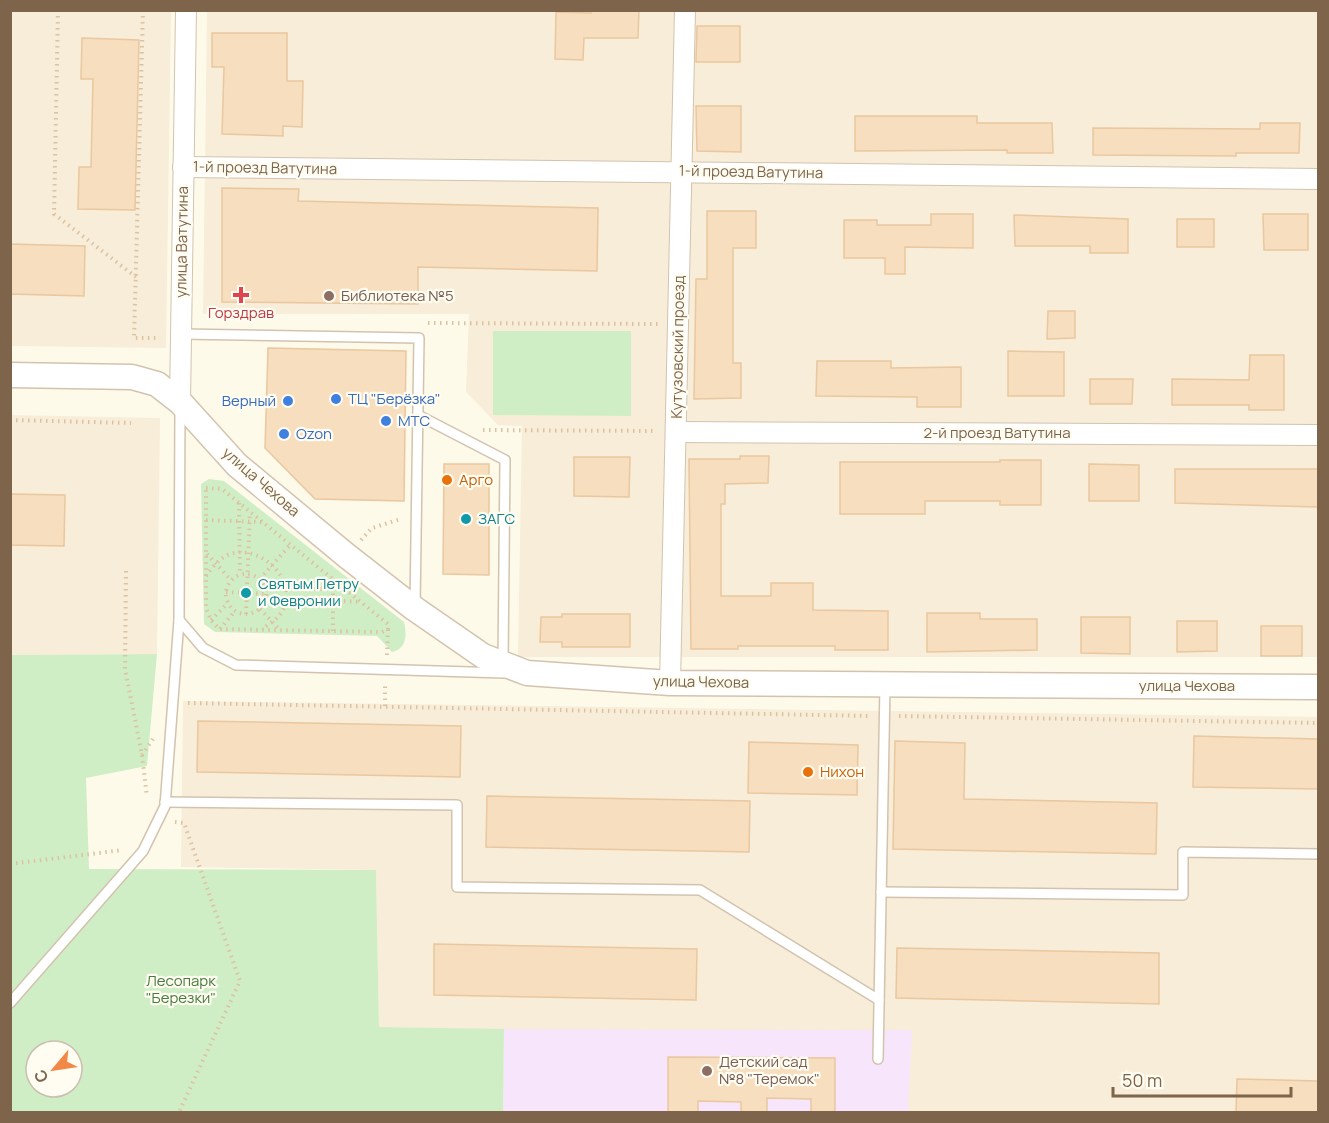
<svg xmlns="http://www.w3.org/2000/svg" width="1329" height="1123" viewBox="0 0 1329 1123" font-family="Manrope,sans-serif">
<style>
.residential{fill:#f7edd8}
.education{fill:#f7e6fb}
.green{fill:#d0eec6;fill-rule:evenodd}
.building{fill:#f6debf;stroke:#eac79e;stroke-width:1.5}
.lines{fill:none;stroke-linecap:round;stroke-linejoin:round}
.service-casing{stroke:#d3c3ae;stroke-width:12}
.minor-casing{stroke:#d3c3ae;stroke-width:22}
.tertiary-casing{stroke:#d3c3ae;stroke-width:27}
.path{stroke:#dcc2a1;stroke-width:4;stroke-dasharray:1.5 4.5;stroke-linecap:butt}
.service{stroke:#fff;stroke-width:9}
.minor{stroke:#fff;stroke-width:20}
.tertiary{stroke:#fff;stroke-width:24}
.health-dot{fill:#e0444e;stroke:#fffcf2;stroke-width:2}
.education-dot{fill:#8d6e63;stroke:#fffcf2;stroke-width:2}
.shop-dot{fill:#3f7fe0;stroke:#fffcf2;stroke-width:2}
.food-dot{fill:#e8710a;stroke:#fffcf2;stroke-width:2}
.culture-dot{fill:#0f9aa8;stroke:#fffcf2;stroke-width:2}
.labels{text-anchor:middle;stroke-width:4.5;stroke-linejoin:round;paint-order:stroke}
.street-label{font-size:15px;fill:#7d644a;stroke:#fffcf2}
.education-label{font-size:15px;fill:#785e54;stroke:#fffcf2;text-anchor:start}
.health-label{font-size:15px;fill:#be3a42;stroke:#fffcf2}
.shop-label{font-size:15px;fill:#366cbe;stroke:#fffcf2;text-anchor:start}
.food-label{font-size:15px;fill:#c56008;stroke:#fffcf2;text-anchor:start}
.culture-label{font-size:15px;fill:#0d838f;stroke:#fffcf2;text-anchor:start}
.park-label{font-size:15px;fill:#477d3e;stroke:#fffcf2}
</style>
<rect width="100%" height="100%" fill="#fefaea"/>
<g class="residential">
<path d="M11,11H171L166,348L11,346Z"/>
<path d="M207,11H1318V657H518L522,426L498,425L466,392L469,314H203Z"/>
<path d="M11,415L160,418L157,654L11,655Z"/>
<path d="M183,701L1318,717V1112H503L504,1030L379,1027L376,870L181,867Z"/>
</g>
<path class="education" d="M504,1029L912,1030L908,1112H503Z"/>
<g class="green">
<path d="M493,331H631V416L493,415Z"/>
<path d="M209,479L224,481L404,622C407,634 407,649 392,652L377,636L215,632L204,624L201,484Z"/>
<path d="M157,654L147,766L86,778L89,869L376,870L379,1027L504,1029L503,1112H11L10,655ZM36,1051H72V1087H36Z"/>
</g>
<g class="building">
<path d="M591,10H639L638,38H584L583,60L555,59L556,12L591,13Z"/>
<path d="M697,26H740V62H696Z"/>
<path d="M212,33H287V81H303L302,127L283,126V136L222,134L224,67H212Z"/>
<path d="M82,38L139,40L135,210L78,209L79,167H91L93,79H81Z"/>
<path d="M696,106H741V152L697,151Z"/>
<path d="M855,116H977V123H1052L1053,153H1007V150L855,151Z"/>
<path d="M1260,123H1300L1299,153H1236V156L1093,155V128L1260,129Z"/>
<path d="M222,188L299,189L298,201L598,208L597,271L418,267V304L222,302Z"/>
<path d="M707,211H756V248H733V363H741V398L694,399L696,279H707Z"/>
<path d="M931,214H973V248L905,247V274H885V258H844V220H877V225H931Z"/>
<path d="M1263,214H1308V250H1264Z"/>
<path d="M1014,215L1128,219V253H1090V246H1015Z"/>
<rect x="1177" y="219" width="37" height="28"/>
<path d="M10,244L85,246L84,296L10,294Z"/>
<path d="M1048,311H1075V338L1047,339Z"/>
<path d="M268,348L406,351L404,501L315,499L265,448Z"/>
<path d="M1008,351L1064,352V396H1008Z"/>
<path d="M1250,355H1284V410H1249V405H1172V379L1249,380Z"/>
<path d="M817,361H891V368L961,367V407H917V397L816,396Z"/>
<path d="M1090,379H1133L1132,404H1090Z"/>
<path d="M740,456H769L768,483L725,484V504H721V596H771V583H813V610L888,611V650H835V646H738V649H691L689,459H740Z"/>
<path d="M574,457H630L629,497L574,496Z"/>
<path d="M1000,460H1041V505H1000V501H925V514H840V462H1000Z"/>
<path d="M444,464H489V575L443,574Z"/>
<path d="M1089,464L1139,465V501H1089Z"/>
<path d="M1175,469H1318V507L1175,503Z"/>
<path d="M10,494L65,495L64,546L10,545Z"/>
<path d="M927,613H980V619H1037V650L927,652Z"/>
<path d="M562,614H630V647H562V642H540L541,617H562Z"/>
<path d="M1081,617H1130V654L1081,653Z"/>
<path d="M1177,621H1217V651L1177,652Z"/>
<rect x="1261" y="626" width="41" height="30"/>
<path d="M198,721L461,726L460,777L197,772Z"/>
<path d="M1194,736L1318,739V789L1193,787Z"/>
<path d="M895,741L965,743L964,799L1157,803L1156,854L893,849Z"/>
<path d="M749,742L858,745L857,795L748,793Z"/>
<path d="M487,796L750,801L749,852L486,847Z"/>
<path d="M434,944L697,949L696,1000L434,995Z"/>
<path d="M897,948L1159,953V1004L896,998Z"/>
<path d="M668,1057L835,1058V1113H811V1099L767,1098V1113H741V1102L698,1101V1113H668Z"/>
<path d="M1237,1079L1318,1081V1113H1236Z"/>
</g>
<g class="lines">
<defs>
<g id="service">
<path d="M181,334L419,338L415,606"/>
<path d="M418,415L505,460L503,663"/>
<path d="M179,620L203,648L236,665L504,673"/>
<path d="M165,802L457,805V887L700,890L879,1000"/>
<path d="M881,892L1183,895V852L1318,854"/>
<path d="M10,1003L143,851L165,806L179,620L180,407"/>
<path d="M878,1059L885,686"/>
</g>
<g id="minor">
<path d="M183,167L1318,179"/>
<path d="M180,402L186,10"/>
<path d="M676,432L1318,435"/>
<path d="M670,683L685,10"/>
</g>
<path id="tertiary" d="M10,375L132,377L157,384L180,402L237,465L347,556L415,609L483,656L527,673L670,683L1318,687"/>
</defs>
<use href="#service" class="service-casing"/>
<use href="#minor" class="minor-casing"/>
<use href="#tertiary" class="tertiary-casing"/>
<g class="path">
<path d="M58,10L54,214L136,277"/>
<path d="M143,10L134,338H160"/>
<path d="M428,323L658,324"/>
<path d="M10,420L131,423"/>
<path d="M483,430L655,431"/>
<path d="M206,488L222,489L388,624V629L382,632L219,629L211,620L206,608Z"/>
<path d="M239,503L240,574"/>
<path d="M206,520L262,522"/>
<path d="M361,540L372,528L401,519"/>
<path d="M207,554L231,580"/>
<path d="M126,571L125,669L142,755L147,797"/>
<circle cx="246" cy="594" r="20"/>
<path d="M206,576C212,568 219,558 230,554C260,544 298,579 283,610C279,618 269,624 262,629"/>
<path d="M260,579L291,544"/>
<path d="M266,588L334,589"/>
<path d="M226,592L266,594"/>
<path d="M266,597L361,602"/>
<path d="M260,609L280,630"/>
<path d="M246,614L250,512"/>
<path d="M211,620L228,603"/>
<path d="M220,629L235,611"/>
<path d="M333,631V579"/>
<path d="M387,655L388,629"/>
<path d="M188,703L871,716"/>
<path d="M385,706V684"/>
<path d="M899,716L1318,723"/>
<path d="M142,755L153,739"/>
<path d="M175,822L184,823L240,981L179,1112"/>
<path d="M10,864L123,850"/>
</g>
<use href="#service" class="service"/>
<use href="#minor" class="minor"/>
<use href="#tertiary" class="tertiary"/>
</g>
<path class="health-dot" d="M238 286h6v6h6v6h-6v6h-6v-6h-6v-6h6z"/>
<g class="education-dot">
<circle cx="329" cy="296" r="6"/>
<circle cx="707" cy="1071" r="6"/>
</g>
<g class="shop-dot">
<circle cx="336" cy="399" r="6"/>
<circle cx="288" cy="401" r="6"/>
<circle cx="386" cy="421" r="6"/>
<circle cx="284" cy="434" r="6"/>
</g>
<g class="food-dot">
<circle cx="447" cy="480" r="6"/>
<circle cx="808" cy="772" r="6"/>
</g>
<g class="culture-dot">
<circle cx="466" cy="519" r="6"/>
<circle cx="246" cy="593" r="6"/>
</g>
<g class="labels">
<g class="street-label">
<text transform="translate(265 168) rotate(1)" y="5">1-й проезд Ватутина</text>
<text transform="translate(751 172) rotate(1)" y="5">1-й проезд Ватутина</text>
<text transform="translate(182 242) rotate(-89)" y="5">улица Ватутина</text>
<text transform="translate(678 347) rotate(-89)" y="5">Кутузовский проезд</text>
<text x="997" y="438">2-й проезд Ватутина</text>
<text transform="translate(261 482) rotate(41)" y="5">улица Чехова</text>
<text transform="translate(701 682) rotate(1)" y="5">улица Чехова</text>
<text x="1187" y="691">улица Чехова</text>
</g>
<g class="education-label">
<text x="341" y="301">Библиотека №5</text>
<text x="719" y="1067">Детский сад<tspan x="719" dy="17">№8 "Теремок"</tspan></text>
</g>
<g class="health-label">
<text x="241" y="318">Горздрав</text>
</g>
<g class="shop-label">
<text x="348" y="404">ТЦ "Берёзка"</text>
<text x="276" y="406" text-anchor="end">Верный</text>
<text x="398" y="426">МТС</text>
<text x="296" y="439">Ozon</text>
</g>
<g class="food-label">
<text x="459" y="485">Арго</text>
<text x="820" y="777">Нихон</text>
</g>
<g class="culture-label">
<text x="478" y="524">ЗАГС</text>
<text x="258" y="589">Святым Петру<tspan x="258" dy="17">и Февронии</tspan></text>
</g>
<g class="park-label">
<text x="181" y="986">Лесопарк<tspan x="181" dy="17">"Березки"</tspan></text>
</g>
</g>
<rect width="1329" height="1123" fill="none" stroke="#7d644a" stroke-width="24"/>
<g transform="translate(54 1069) rotate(241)"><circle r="28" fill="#fffcf2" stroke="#cbbfaf" stroke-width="1.5"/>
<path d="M0-4.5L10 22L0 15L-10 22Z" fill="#f18847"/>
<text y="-9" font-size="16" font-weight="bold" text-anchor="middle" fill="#7d644a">С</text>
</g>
<path d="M1113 1087v9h178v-9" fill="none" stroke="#7d644a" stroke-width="3"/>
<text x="1122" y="1087" font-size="18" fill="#7d644a" stroke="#fffcf2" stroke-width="4.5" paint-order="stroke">50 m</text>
</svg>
